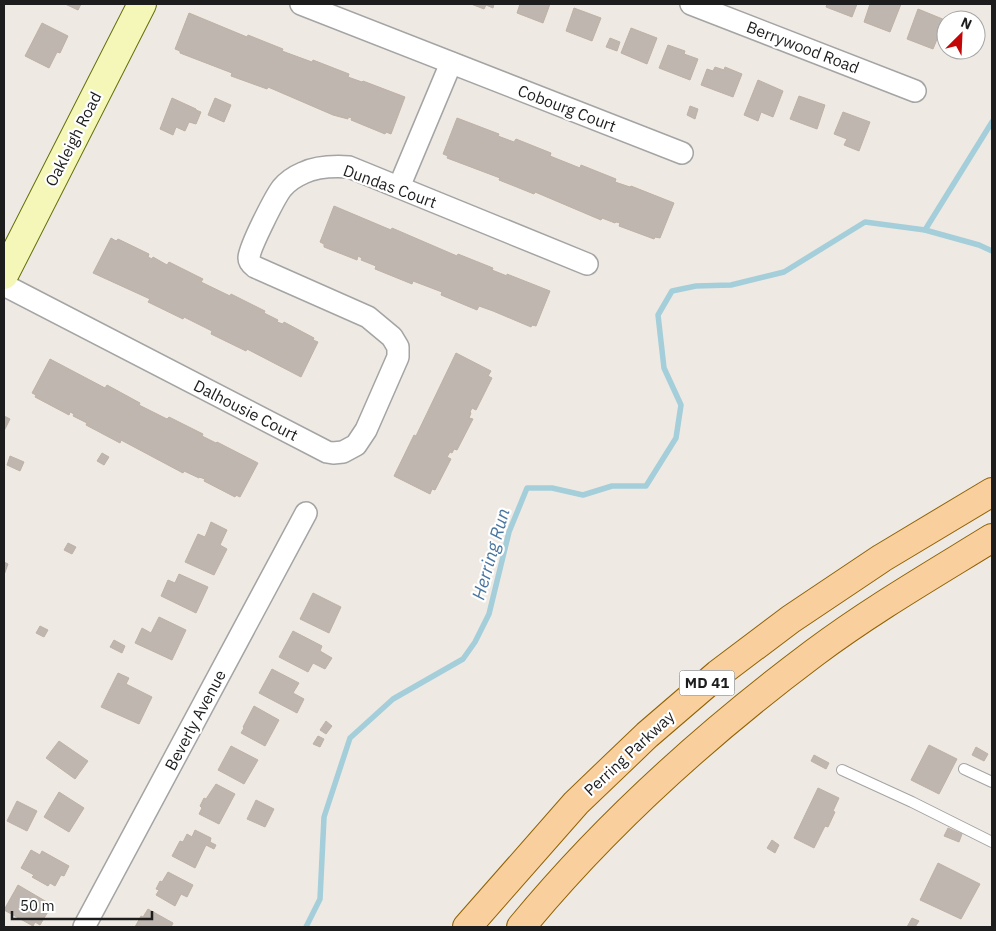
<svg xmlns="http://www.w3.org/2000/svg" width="996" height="931" viewBox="0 0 996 931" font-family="'IBM Plex Sans',sans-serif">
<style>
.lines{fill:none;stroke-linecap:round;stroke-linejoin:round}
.stream{stroke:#a4ceda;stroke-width:5.5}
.building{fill:#beb6af;stroke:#bfb1a6}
.lane-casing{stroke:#a4a4a4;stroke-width:12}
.street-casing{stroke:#a4a4a4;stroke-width:24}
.secondary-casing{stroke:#656f08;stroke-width:30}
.primary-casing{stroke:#916204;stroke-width:30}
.lane{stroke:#fff;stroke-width:10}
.street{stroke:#fff;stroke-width:21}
.secondary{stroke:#f4f7b7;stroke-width:28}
.primary{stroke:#f9d09d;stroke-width:28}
.labels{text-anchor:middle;stroke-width:4.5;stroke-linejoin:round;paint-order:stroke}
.shield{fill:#fff;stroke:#616161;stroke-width:1}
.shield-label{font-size:15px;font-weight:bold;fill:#1d1d1d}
.street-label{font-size:16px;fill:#1d1d1d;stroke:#fff}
.water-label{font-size:18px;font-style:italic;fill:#4976a1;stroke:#fff}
</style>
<rect width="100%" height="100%" fill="#eeeae3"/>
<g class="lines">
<g class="stream">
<path d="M925,230L992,122"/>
<path d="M306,927L320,899L324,817L350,738L393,699L463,659L475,642L489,614L509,532L527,488H552L583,495L612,486H646L676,438L681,405L664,368L658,315L672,291L696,286L731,285L784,272L865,222L925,230L979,245L992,251"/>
</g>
</g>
<g class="building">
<path d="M65,4H81L78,10Z"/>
<path d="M471,4H494L493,8L486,5L484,9Z"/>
<path d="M520,4H550L543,23L517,13Z"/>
<path d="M827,4H857L852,17L826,7Z"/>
<path d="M870,4H901L890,32L864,22Z"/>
<path d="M574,8L601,18L592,41L566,31Z"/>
<path d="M918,9L945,20L933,49L907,39Z"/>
<path d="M189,13L247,37L248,35L283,49L282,51L312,62L313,60L349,74L348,77L362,82L363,81L405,97L391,134L386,132L385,134L351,120L352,118L348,117V119L333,115L268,87L267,89L231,76L232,73L180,53V51L175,49Z"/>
<path d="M42,23L68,36L60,53L57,52L49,68L25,56Z"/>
<path d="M631,28L657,38L647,64L621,53Z"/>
<path d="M610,38L620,42L617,51L606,47Z"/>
<path d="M668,45L685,51L684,54L698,59L690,80L659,68Z"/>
<path d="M715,67L724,70L725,67L742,74L733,97L701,85L707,69L713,71Z"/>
<path d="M758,80L783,91L773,117L761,112L758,121L744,115Z"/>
<path d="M799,96L825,105L817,129L790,119Z"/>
<path d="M172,98L196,109V110L201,112L196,124L189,122L185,131L176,127L173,135L160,129Z"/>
<path d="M215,98L231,105L224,122L208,115Z"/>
<path d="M690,106L698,109L695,119L687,115Z"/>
<path d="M843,112L870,122L859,151L844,145L847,139L834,134Z"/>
<path d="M457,118L499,134L498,136L514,142L516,139L551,153L550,156L580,168L581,165L616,179L615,182L630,187L631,186L674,203L660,238L655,237L654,239L619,226L620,223L616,222L615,223L602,218L601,220L535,192L534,194L499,180L500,178L447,158L448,156L443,154Z"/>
<path d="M334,206L391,230L392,228L457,256L458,254L493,268L492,270L507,276V274L550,291L536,326L532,325L531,327L493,311L479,306L477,310L441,295L442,292L413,281L412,284L375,269L376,266L361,260L362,258L358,256L357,260L324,247V244L320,242Z"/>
<path d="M111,238L116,241L118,239L149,254L148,257L152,259L153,257L167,265L169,262L203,279L201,282L230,296L231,294L265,311L264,313L278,320L277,322L283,324L284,322L314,338L313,340L318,342L301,377L247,349L246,351L211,334L212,331L184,317L183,319L148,302L150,299L93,273Z"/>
<path d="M456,353L491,371L488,376L492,378L476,410L472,408L470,412L471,413L469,418L473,419L457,450L454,449L452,453L450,452L447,457L451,459L435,490L432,489L430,494L394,476L414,435L416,436Z"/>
<path d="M50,359L105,388L107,385L140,403L139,405L167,419L169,417L203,434L202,436L216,443L217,442L258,463L240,497L236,495L235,497L204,481L205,479L199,477V478L184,471L183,473L121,440L120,443L86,425L87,423L73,416L74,414L70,412L69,415L35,397L36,395L32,393Z"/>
<path d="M4,416L10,419L4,431Z"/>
<path d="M102,453L109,457L104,465L97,461Z"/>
<path d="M10,456L24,462L20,471L7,465Z"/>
<path d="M211,522L227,530L220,545L227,549L214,575L185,562L198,534L205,537Z"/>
<path d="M68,543L76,547L72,554L64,550Z"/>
<path d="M4,562L8,564L4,575Z"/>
<path d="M179,574L208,587L196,613L161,596L168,580L175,583Z"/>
<path d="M313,593L341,607L329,633L300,619Z"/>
<path d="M159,617L186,630L172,660L135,643L142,628L151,633Z"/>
<path d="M40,626L48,630L44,637L36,633Z"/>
<path d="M293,631L322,646L320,651L332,658L325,669L313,663L308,672L279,657Z"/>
<path d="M114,640L125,646L122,653L110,647Z"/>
<path d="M272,669L299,683L293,693L304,699L297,713L259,693Z"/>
<path d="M118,673L129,678L126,684L152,697L139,724L101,707Z"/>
<path d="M254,706L279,720L265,746L241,733L244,728L243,727Z"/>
<path d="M326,721L332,726L326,734L320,730Z"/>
<path d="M318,736L324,739L320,747L313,744Z"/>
<path d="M59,741L88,761L75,779L46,758Z"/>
<path d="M929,745L957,759L939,794L911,780Z"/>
<path d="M231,746L258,760L244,784L218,770Z"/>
<path d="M976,747L988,754L984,761L972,755Z"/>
<path d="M814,755L829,763L826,769L811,761Z"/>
<path d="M216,784L235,794L219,824L199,814L202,808L200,806L204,798L206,799Z"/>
<path d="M818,788L839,798L833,811L835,812L828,827L825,826L814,848L794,838Z"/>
<path d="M59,792L84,808L69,832L44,817Z"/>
<path d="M256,800L274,809L265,827L247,819Z"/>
<path d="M17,801L37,811L27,831L7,821Z"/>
<path d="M948,828L962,834L959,842L944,836Z"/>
<path d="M195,830L211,838L210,842L216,845L214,849L206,845L195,868L172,856L180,841L183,842L187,834L192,837Z"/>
<path d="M772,840L779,845L775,853L767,848Z"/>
<path d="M31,850L40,855L42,851L69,866L64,876L61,875L55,886L50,883L48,886L32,877L34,875L21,868Z"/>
<path d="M938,863L980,884L961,919L920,900Z"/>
<path d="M168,872L193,885L187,897L181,894L175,906L156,895L159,890L156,889L160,881L162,882Z"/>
<path d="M18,885L52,905L40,925L35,922L33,926L4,910Z"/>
<path d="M148,909L173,923L171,927H135L141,916L143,917Z"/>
<path d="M912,918L919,921L915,927H907Z"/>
</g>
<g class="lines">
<defs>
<g id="lane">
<path d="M964,769L992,782"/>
<path d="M842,770L912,802L992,842"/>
</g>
<g id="street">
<path d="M301,4L682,153"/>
<path d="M691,4L915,91"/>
<path d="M399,187L451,63"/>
<path d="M4,285L327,452L333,453L343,452L356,445L366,430L398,357V347L392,337L368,317L255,267C251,264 249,262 249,258C249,248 275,197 282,188C287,182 296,176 303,173C318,166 334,166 349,167L587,264"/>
<path d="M84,927L306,513"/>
</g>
<path id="secondary" d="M4,275L142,4"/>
<g id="primary">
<path d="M467,927L576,803L647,735L718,674L791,619L882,558L992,492"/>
<path d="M521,927C606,824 706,734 814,653C870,611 932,575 992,538"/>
</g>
</defs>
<use href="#lane" class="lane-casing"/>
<use href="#street" class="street-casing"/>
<use href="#secondary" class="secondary-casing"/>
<use href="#primary" class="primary-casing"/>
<use href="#lane" class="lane"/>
<use href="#street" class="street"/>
<use href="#secondary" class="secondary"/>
<use href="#primary" class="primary"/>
</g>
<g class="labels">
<rect class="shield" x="679.5" y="670.5" width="55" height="25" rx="4"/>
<g class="shield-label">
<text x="707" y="688">MD 41</text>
</g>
<g class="street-label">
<text transform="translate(803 47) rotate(21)" y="6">Berrywood Road</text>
<text transform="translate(567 108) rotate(21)" y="6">Cobourg Court</text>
<text transform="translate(73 139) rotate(-63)" y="6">Oakleigh Road</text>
<text transform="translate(390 186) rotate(20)" y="6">Dundas Court</text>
<text transform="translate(246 410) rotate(27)" y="6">Dalhousie Court</text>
<text transform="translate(195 720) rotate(-62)" y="6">Beverly Avenue</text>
<text transform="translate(629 753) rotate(-43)" y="6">Perring Parkway</text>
</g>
<g class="water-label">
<text transform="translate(491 554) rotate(-74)" y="6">Herring Run</text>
</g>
</g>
<rect width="996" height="931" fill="none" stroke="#1d1d1d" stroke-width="10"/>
<g transform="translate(961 35) rotate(24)"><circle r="24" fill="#ffffff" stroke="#a5a5a5"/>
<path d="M0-4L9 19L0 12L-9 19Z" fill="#c30607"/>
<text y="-8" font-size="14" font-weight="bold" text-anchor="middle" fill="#1d1d1d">N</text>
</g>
<path d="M12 911v8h140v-8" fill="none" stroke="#1d1d1d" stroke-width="2.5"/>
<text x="20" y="911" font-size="15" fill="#1d1d1d" stroke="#ffffff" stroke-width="4" paint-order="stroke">50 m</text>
</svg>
